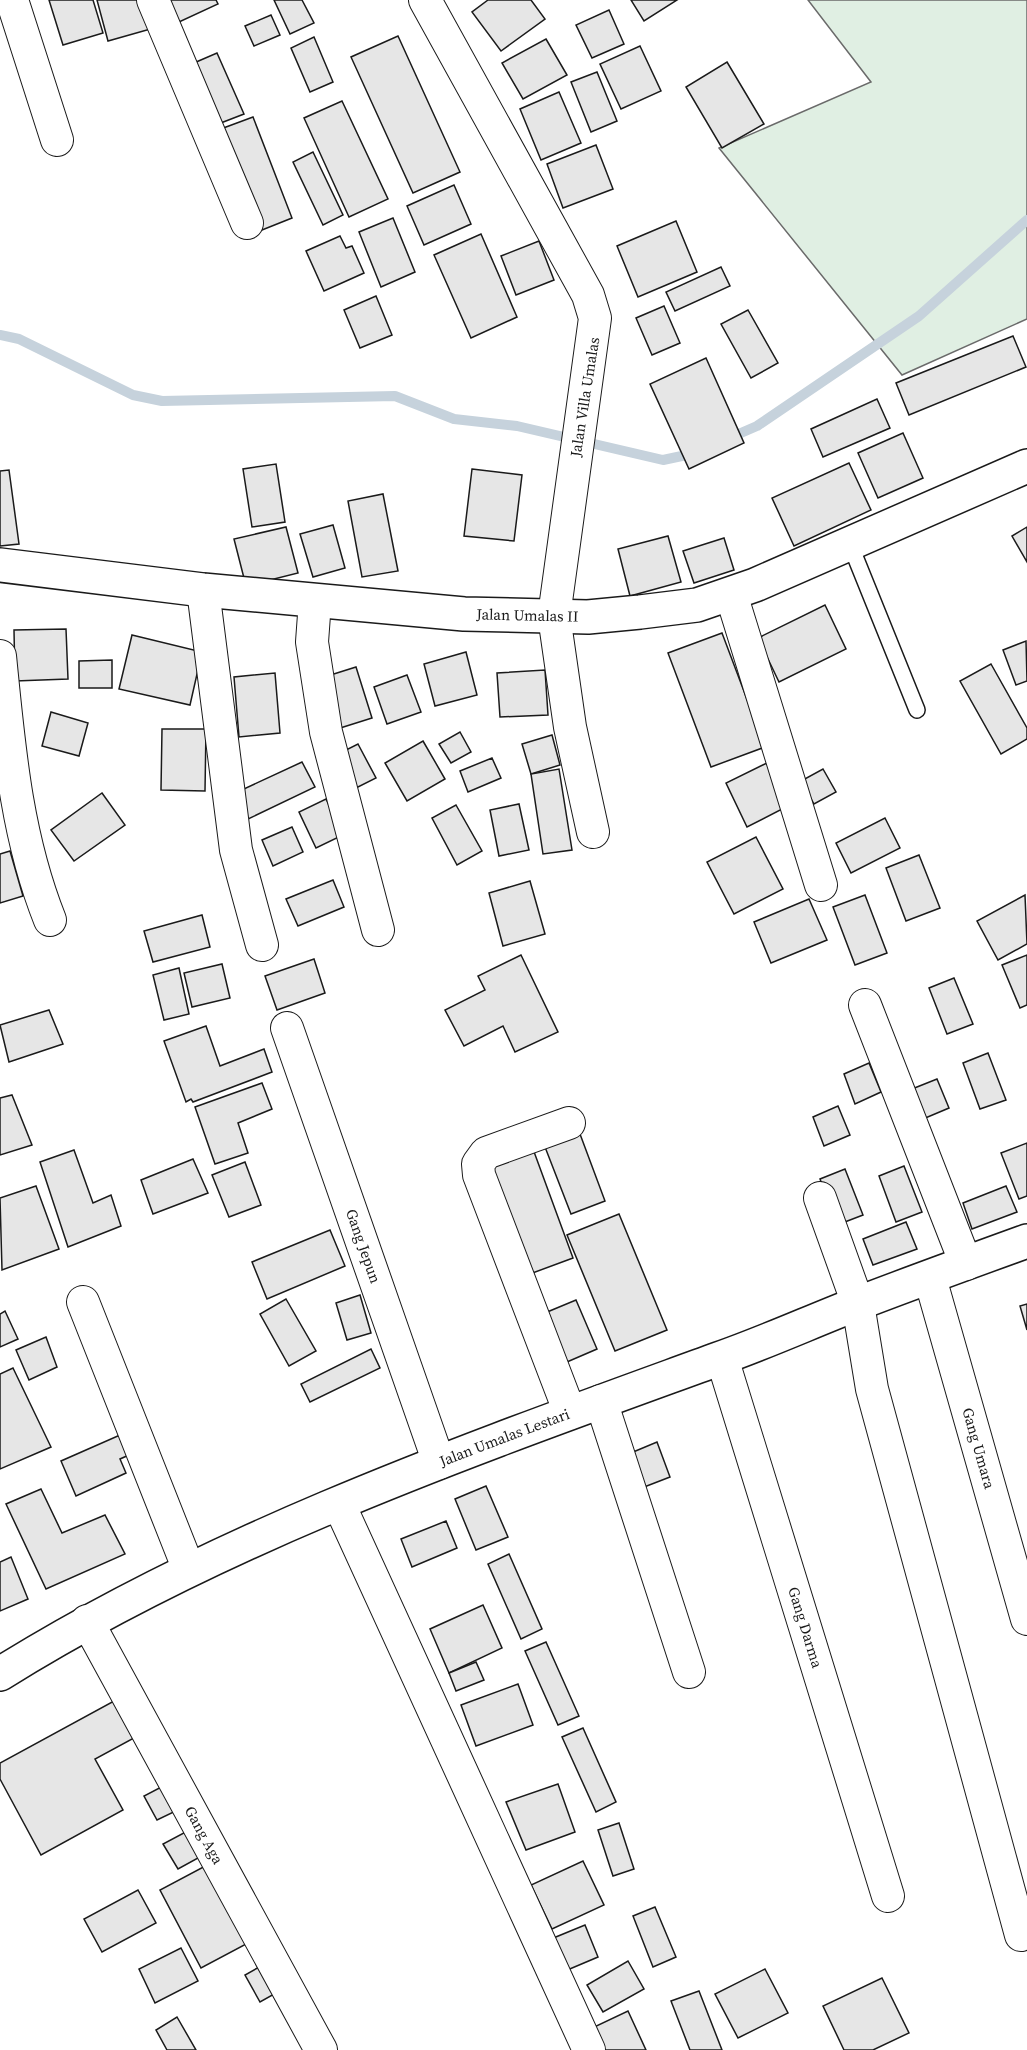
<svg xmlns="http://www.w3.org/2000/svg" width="1027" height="2050" viewBox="0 0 1027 2050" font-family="'Source Serif 4',serif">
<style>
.green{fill:#e0efe3;stroke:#6a6a6a;stroke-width:1.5}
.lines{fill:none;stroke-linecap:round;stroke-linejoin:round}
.stream{stroke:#c6d2dc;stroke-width:10}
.building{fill:#e6e6e6;stroke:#1a1a1a;stroke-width:1.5}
.service-casing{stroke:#1a1a1a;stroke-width:18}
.minor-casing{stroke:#1a1a1a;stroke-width:34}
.tertiary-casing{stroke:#1a1a1a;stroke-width:36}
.service{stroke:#fff;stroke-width:15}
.minor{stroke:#fff;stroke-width:32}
.tertiary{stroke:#fff;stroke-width:33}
.labels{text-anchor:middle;stroke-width:4.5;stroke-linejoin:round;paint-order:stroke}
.street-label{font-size:15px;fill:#1a1a1a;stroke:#fff}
</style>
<rect width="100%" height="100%" fill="#fff"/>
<path class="green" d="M808,0H1027V319L902,375L719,148L871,82Z"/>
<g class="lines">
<g class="stream">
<path d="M0,335L19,339L133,395L162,401L395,396L454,419L517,426L663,460L696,453"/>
<path d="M727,439L757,426L919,316L1027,220"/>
</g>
</g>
<g class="building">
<path d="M49,0H93L103,33L63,45Z"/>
<path d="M97,0H146L154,28L108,41Z"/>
<path d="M169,0H216L218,4L179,22Z"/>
<path d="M274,0H302L314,23L290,34Z"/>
<path d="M488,0H531L545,19L501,51L472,12Z"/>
<path d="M631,0H677L644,21Z"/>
<path d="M609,10L624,44L592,58L576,25Z"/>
<path d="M271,15L280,35L254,46L245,26Z"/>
<path d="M398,36L460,172L413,193L351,57Z"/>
<path d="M314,37L333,82L310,92L291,48Z"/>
<path d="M546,39L567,75L523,99L502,63Z"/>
<path d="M640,46L661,91L621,109L600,64Z"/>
<path d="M217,53L244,114L213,126L187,66Z"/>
<path d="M727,62L764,124L722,148L686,87Z"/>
<path d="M597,72L617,121L591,132L571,82Z"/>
<path d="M559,92L581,143L541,160L520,109Z"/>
<path d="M342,101L388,199L349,217L304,118Z"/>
<path d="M253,117L292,218L257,232L218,130Z"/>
<path d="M596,145L613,189L563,208L547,164Z"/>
<path d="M313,152L343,215L323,225L293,162Z"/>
<path d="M454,185L471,224L424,245L407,206Z"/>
<path d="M393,218L415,272L381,287L359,232Z"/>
<path d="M676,221L697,272L638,297L617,246Z"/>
<path d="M481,234L517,317L471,338L434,255Z"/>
<path d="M340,236L346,248L352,246L364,273L324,291L306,251Z"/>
<path d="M539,241L554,280L516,295L501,256Z"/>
<path d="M721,267L730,286L675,311L666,292Z"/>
<path d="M376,296L392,335L360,348L344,310Z"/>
<path d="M664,306L680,343L652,355L636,318Z"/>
<path d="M748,310L778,363L751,378L721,324Z"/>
<path d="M1013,336L1026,367L909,415L896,383Z"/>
<path d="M706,358L744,443L689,469L650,384Z"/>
<path d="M877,399L890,428L823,457L811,429Z"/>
<path d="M903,433L923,478L878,498L858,453Z"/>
<path d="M849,463L871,510L794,546L772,498Z"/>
<path d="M276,464L285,522L252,527L243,469Z"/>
<path d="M472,469L522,475L514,541L464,536Z"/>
<path d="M9,470L19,544L0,546V471Z"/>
<path d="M383,494L398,571L362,577L348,501Z"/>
<path d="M333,525L345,568L313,577L300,534Z"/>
<path d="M286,527L298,573L246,586L234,539Z"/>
<path d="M1027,527V562L1012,536Z"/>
<path d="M668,536L681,582L630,596L618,549Z"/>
<path d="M724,538L734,570L694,583L683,551Z"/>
<path d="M825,605L846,649L779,682L758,638Z"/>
<path d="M66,629L68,679L15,681L14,630Z"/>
<path d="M722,633L765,747L711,767L668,653Z"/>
<path d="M132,635L202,652L190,705L119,689Z"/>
<path d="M1026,641L1027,681L1016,685L1003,650Z"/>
<path d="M466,652L477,695L435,706L424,664Z"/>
<path d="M112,660V688H79V661Z"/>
<path d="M991,664L1027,728V739L1001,754L960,681Z"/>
<path d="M356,667L372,718L337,729L321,678Z"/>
<path d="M545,670L548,715L500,717L497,673Z"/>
<path d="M275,673L280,733L239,737L234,677Z"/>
<path d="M407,675L421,712L387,724L374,687Z"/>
<path d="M51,712L88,723L79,756L42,746Z"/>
<path d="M162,729H206L205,791L161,790Z"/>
<path d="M460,732L471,752L451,763L439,744Z"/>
<path d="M552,735L560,765L531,774L522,744Z"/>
<path d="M423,741L445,779L407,801L385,763Z"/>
<path d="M358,744L376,778L356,788L338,754Z"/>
<path d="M492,758L501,778L468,792L460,771Z"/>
<path d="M302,762L315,787L246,820L233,794Z"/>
<path d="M769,762L790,805L747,827L726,783Z"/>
<path d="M559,769L572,850L543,854L531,774Z"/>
<path d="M823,769L836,792L814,804L801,781Z"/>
<path d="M102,793L125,825L74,861L51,830Z"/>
<path d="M326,799L343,835L316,848L299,812Z"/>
<path d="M519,804L529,850L499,856L490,810Z"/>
<path d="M456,805L482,851L457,865L432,818Z"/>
<path d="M885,818L900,848L851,873L836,843Z"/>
<path d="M292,827L303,852L273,866L262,840Z"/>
<path d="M756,837L783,889L734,914L707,862Z"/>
<path d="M10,851L23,896L0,903V854Z"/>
<path d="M919,855L940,908L906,921L886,868Z"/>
<path d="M333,880L344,907L298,926L286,899Z"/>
<path d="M530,881L545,934L503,946L489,893Z"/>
<path d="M865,895L887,953L855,965L833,907Z"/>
<path d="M1025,895L1027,944L998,960L977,921Z"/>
<path d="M809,899L827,940L771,963L754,922Z"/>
<path d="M202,915L210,947L153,962L144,931Z"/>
<path d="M521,955L558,1032L515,1052L503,1026L464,1046L445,1010L485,990L478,976Z"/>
<path d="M1027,955V1005L1020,1008L1002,965Z"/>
<path d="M314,959L325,993L277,1010L265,976Z"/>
<path d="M222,964L230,998L192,1007L184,973Z"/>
<path d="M179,968L189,1014L164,1020L153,975Z"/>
<path d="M954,978L973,1024L947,1034L929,988Z"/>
<path d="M49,1010L63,1044L9,1062L0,1025Z"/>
<path d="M206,1026L220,1066L264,1049L272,1072L193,1102L191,1099L186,1102L164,1041Z"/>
<path d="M988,1053L1006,1100L980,1109L963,1063Z"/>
<path d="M869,1063L881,1092L855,1104L844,1074Z"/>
<path d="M937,1079L949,1108L923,1119L912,1089Z"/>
<path d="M262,1083L272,1109L238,1123L248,1153L215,1164L195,1107Z"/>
<path d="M12,1095L32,1145L0,1155V1098Z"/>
<path d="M838,1106L850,1135L824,1146L813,1117Z"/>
<path d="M580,1134L605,1201L571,1214L545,1147Z"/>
<path d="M1027,1143V1196L1019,1199L1001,1153Z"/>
<path d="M533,1149L573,1258L519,1278L479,1169Z"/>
<path d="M74,1150L93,1203L111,1195L121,1226L68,1247L40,1162Z"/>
<path d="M193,1159L208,1193L153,1214L141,1180Z"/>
<path d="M245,1162L261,1205L229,1217L212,1175Z"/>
<path d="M904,1166L922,1212L896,1222L879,1176Z"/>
<path d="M845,1169L863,1215L837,1225L820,1179Z"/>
<path d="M36,1186L59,1249L2,1270L0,1198Z"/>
<path d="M1006,1186L1017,1212L972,1229L963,1203Z"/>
<path d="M619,1214L667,1330L615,1351L567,1235Z"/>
<path d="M906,1222L917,1249L873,1265L863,1239Z"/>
<path d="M330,1230L345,1266L267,1299L252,1262Z"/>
<path d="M360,1295L371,1333L347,1340L336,1303Z"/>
<path d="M286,1299L316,1351L289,1366L260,1314Z"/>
<path d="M576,1300L597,1349L560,1365L540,1315Z"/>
<path d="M1027,1304V1330L1020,1306Z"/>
<path d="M5,1311L18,1339L0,1347V1314Z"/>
<path d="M46,1337L57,1367L29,1380L16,1350Z"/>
<path d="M371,1349L380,1368L310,1402L301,1384Z"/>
<path d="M13,1368L51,1447L0,1469V1374Z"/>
<path d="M120,1435L129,1455L120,1459L126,1473L76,1496L61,1461Z"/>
<path d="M657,1442L670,1477L639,1489L626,1455Z"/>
<path d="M486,1486L508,1537L476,1550L455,1499Z"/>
<path d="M41,1489L62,1533L105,1515L125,1554L46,1589L6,1504Z"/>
<path d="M446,1521L457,1548L412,1567L401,1539Z"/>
<path d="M509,1554L542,1629L521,1639L488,1564Z"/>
<path d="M11,1557L28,1599L0,1611V1562Z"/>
<path d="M483,1605L502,1648L449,1673L430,1629Z"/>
<path d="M546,1642L579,1716L558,1725L525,1651Z"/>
<path d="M476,1662L484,1680L456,1691L449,1673Z"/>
<path d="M518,1684L533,1725L476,1746L461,1705Z"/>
<path d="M114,1701L134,1738L95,1759L123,1810L41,1855L0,1779V1763Z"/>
<path d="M583,1728L616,1802L596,1812L562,1737Z"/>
<path d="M167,1784L180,1809L157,1820L144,1796Z"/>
<path d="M558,1784L575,1832L526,1850L506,1802Z"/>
<path d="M619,1823L634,1869L613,1876L598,1830Z"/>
<path d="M195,1827L209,1852L178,1869L163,1844Z"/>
<path d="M583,1861L604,1905L552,1929L531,1885Z"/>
<path d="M209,1864L250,1942L201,1968L160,1890Z"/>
<path d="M138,1890L156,1923L102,1952L84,1919Z"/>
<path d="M655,1907L676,1957L653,1967L633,1916Z"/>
<path d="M585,1925L598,1957L565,1971L551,1939Z"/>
<path d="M181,1948L198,1981L155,2003L139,1969Z"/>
<path d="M270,1961L285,1988L260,2002L245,1975Z"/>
<path d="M628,1961L644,1989L603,2012L587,1985Z"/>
<path d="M765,1969L788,2013L738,2038L715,1994Z"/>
<path d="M882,1978L909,2033L873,2050H844L823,2006Z"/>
<path d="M699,1991L722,2050H690L671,2001Z"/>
<path d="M628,2011L646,2050H603L592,2028Z"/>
<path d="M177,2017L196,2050H167L156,2030Z"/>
</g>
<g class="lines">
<defs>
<path id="service" d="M850,544L917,710"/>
<g id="minor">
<path d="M12,0L57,140"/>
<path d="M153,0L247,223"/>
<path d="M425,0L588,295L595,318L554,616L570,727L593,832"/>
<path d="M203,590L236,850L262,945"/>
<path d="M731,594L821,885"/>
<path d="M315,601L312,642L326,732L378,930"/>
<path d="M0,656C9,746 16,835 50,920"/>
<path d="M865,1005L966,1264"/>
<path id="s1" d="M287,1028L439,1463"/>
<path d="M569,1123L486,1153L478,1164L479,1175L570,1413"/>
<path d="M820,1198L858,1304L872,1389L1021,1935"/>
<path id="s2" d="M930,1278L1027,1619"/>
<path d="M83,1302L189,1570"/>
<path id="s3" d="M722,1358L888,1896"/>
<path d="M601,1401L689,1672"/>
<path d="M339,1504L589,2050"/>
<path id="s4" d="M87,1621L321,2050"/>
</g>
<g id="tertiary">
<path id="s5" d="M0,565L203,590L464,614L588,617L640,612L697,605L755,585L1027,466"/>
<path id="s6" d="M0,1674C221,1536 474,1448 718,1359C764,1343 808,1323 854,1305C911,1283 969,1262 1027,1241"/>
</g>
</defs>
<use href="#service" class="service-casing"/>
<use href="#minor" class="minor-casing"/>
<use href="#tertiary" class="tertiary-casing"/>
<use href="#service" class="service"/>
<use href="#minor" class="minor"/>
<use href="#tertiary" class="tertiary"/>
</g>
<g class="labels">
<g class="street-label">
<text transform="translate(585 397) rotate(-81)" y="5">Jalan Villa Umalas</text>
<text dy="5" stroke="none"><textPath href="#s5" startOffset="530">Jalan Umalas II</textPath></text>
<text dy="5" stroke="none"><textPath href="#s1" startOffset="231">Gang Jepun</textPath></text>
<text dy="5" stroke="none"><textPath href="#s6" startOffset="558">Jalan Umalas Lestari</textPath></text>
<text dy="5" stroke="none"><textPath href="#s2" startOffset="177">Gang Umara</textPath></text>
<text dy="5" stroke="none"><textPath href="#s3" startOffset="282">Gang Darma</textPath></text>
<text dy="5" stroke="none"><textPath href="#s4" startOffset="244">Gang Aga</textPath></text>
</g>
</g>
</svg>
